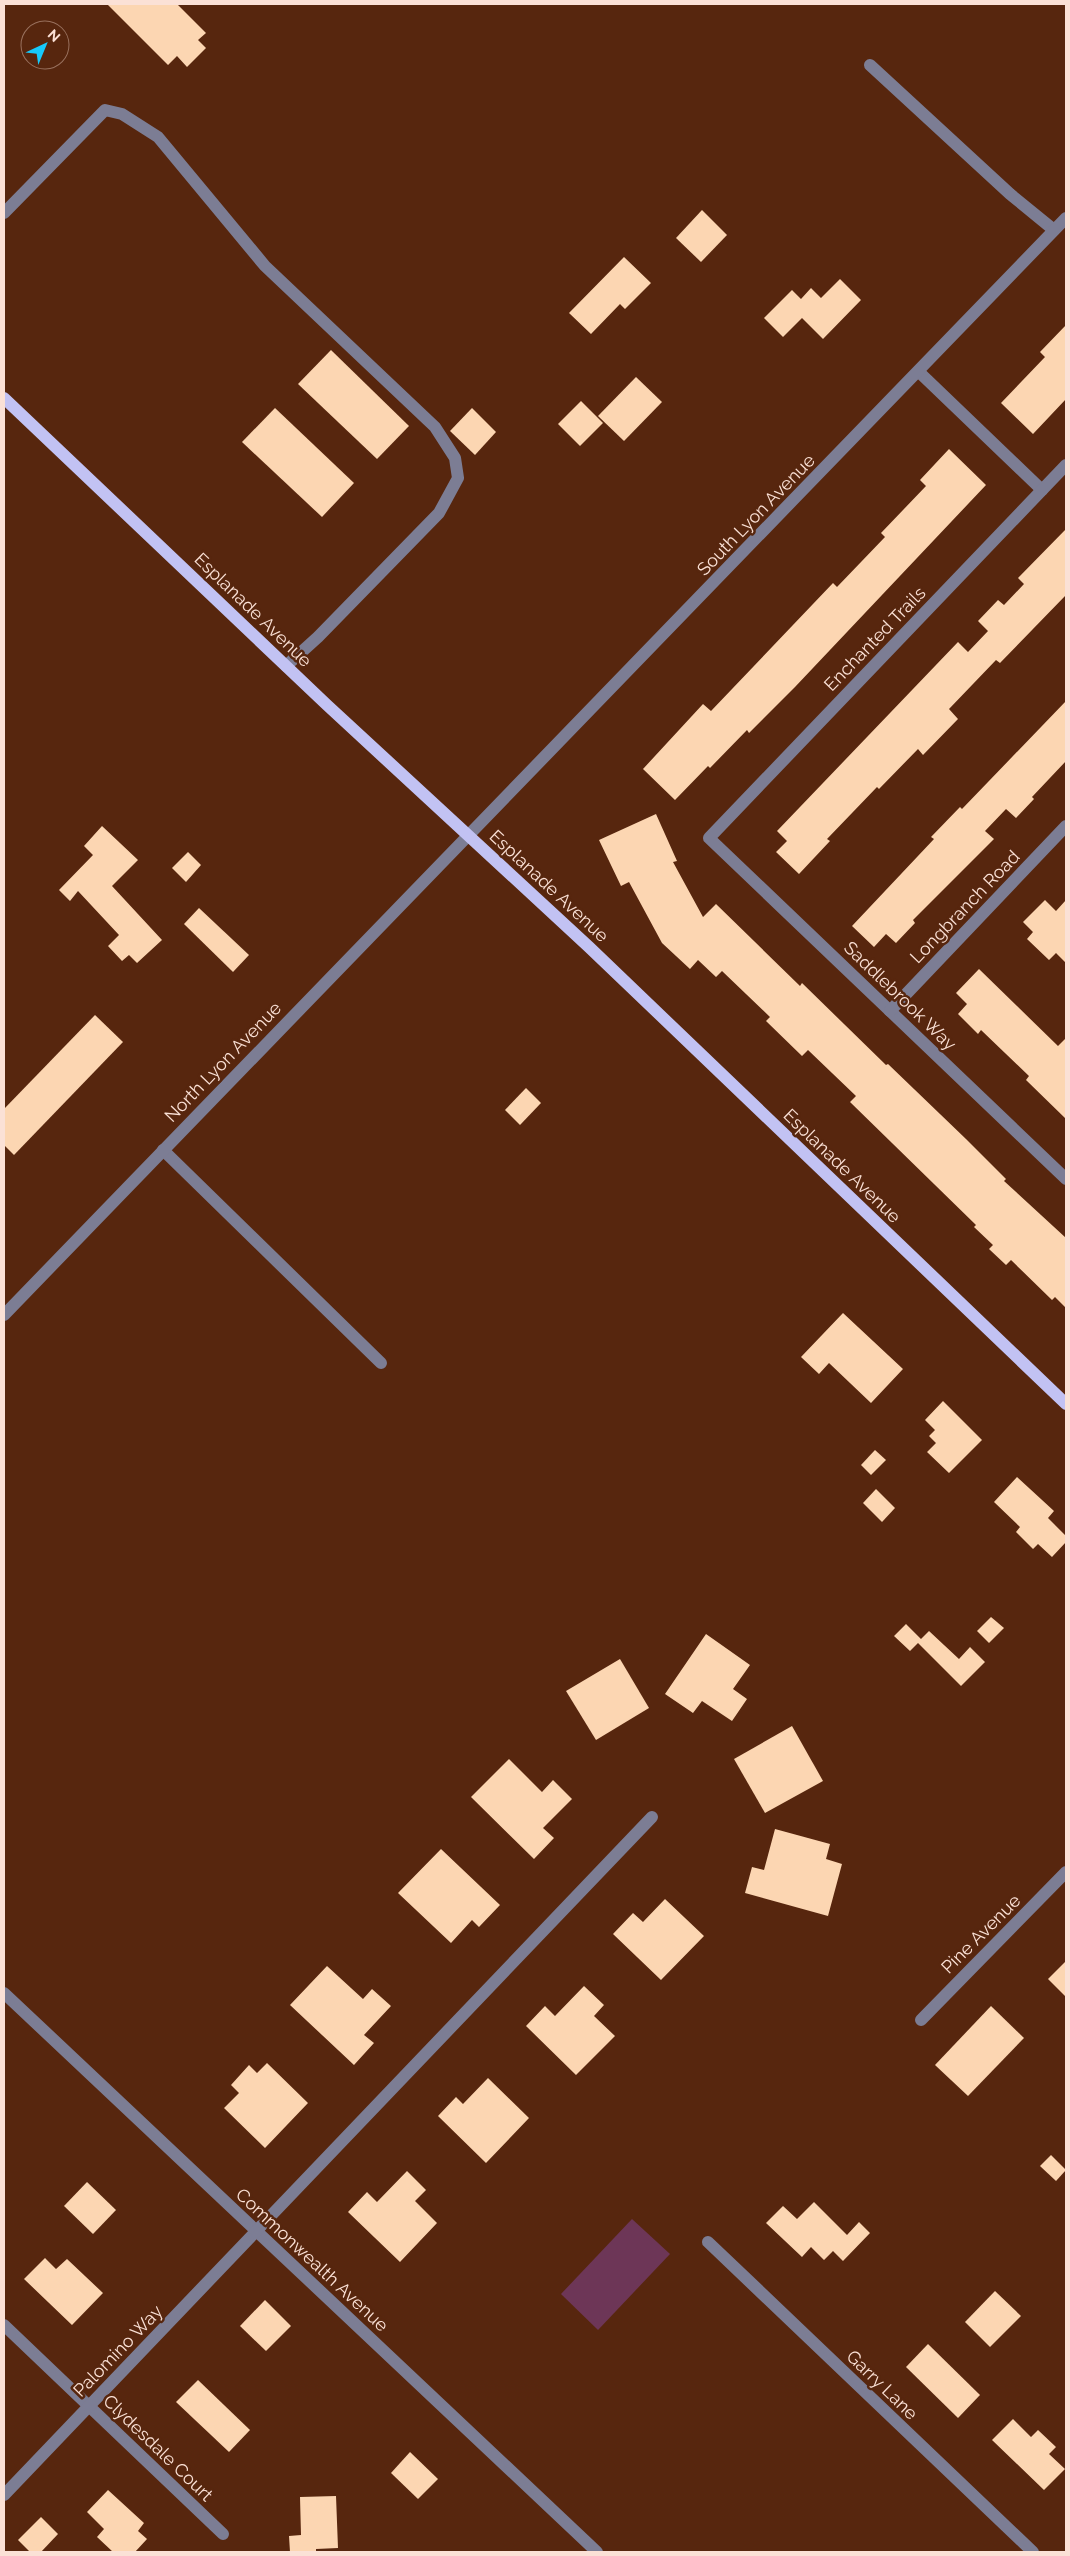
<svg xmlns="http://www.w3.org/2000/svg" width="1070" height="2556" viewBox="0 0 1070 2556" font-family="Raleway,sans-serif">
<style>
.green{fill:#6d3657}
.building{fill:#fcd6b2}
.lines{fill:none;stroke-linecap:round;stroke-linejoin:round}
.minor{stroke:#7c7d94;stroke-width:12}
.major{stroke:#c2c2f3;stroke-width:12}
.labels{text-anchor:middle;stroke-width:5;stroke-linejoin:round;paint-order:stroke}
.street-label{font-size:18px;fill:#fbe1d6;stroke:#57260e}
</style>
<rect width="100%" height="100%" fill="#57260e"/>
<path class="green" d="M632,2219L670,2254L598,2330L561,2294Z"/>
<g class="building">
<path d="M107,4H177L206,33L198,40L206,48L187,67L177,56L168,65Z"/>
<path d="M702,210L727,235L701,262L676,238Z"/>
<path d="M624,257L651,283L625,309L620,304L591,334L569,313Z"/>
<path d="M840,279L861,300L823,339L802,318L783,337L764,318L792,290L801,299L811,288L821,298Z"/>
<path d="M1066,325V399L1033,434L1001,403L1045,357L1040,352Z"/>
<path d="M331,350L409,426L377,459L298,384Z"/>
<path d="M636,377L662,402L624,441L598,416Z"/>
<path d="M581,401L603,423L580,446L558,424Z"/>
<path d="M275,408L354,483L322,517L242,442Z"/>
<path d="M472,408L496,432L475,455L450,431Z"/>
<path d="M949,449L986,485L795,687L749,733L747,730L710,768L708,766L675,800L643,769L703,704L711,711L833,583L837,587L885,537L881,533L926,486L920,480Z"/>
<path d="M1066,529V595L1000,663L996,660L949,709L958,719L923,755L918,749L879,789L877,787L827,839L830,841L799,874L776,852L787,841L777,831L958,642L968,652L988,631L978,621L998,600L1004,605L1024,584L1018,578Z"/>
<path d="M1066,701V761L1032,797L1034,799L1016,818L1006,809L985,831L994,839L913,920L915,923L896,943L886,934L874,947L852,926L934,839L931,837L960,807L962,809Z"/>
<path d="M656,814L677,861L673,862L703,917L716,904L800,986L802,983L886,1065L888,1064L966,1139L1006,1179L1004,1181L1066,1238V1308L1055,1297L1052,1300L1011,1260L1006,1265L989,1249L993,1245L974,1227L976,1225L850,1102L856,1096L808,1050L802,1056L766,1021L770,1017L722,971L716,977L698,960L690,969L662,943L629,882L621,886L599,840Z"/>
<path d="M102,826L138,860L112,886L162,940L137,963L129,955L122,961L108,946L119,935L78,891L70,901L59,890L93,855L84,846Z"/>
<path d="M188,852L201,865L186,882L172,868Z"/>
<path d="M1045,900L1056,911L1066,900V963L1056,953L1049,960L1027,939L1033,932L1023,922Z"/>
<path d="M199,908L249,955L233,972L184,924Z"/>
<path d="M979,969L1058,1046L1066,1038V1119L1026,1080L1029,1076L981,1030L978,1034L958,1014L967,1004L956,993Z"/>
<path d="M95,1015L123,1042L14,1155L4,1145V1109Z"/>
<path d="M526,1088L541,1103L520,1125L505,1110Z"/>
<path d="M843,1313L903,1369L871,1403L829,1363L819,1374L801,1357Z"/>
<path d="M943,1401L982,1440L949,1473L927,1452L936,1443L929,1436L935,1430L925,1420Z"/>
<path d="M875,1450L886,1460L871,1475L861,1465Z"/>
<path d="M1017,1477L1054,1511L1048,1518L1066,1536V1542L1052,1557L1038,1544L1033,1549L1016,1532L1020,1527L994,1502Z"/>
<path d="M876,1489L895,1508L882,1522L863,1503Z"/>
<path d="M991,1617L1004,1628L989,1643L977,1631Z"/>
<path d="M906,1624L921,1639L929,1631L959,1659L970,1647L985,1662L961,1686L918,1643L910,1651L894,1636Z"/>
<path d="M706,1634L750,1665L733,1689L747,1699L732,1721L702,1701L693,1713L665,1694Z"/>
<path d="M620,1659L649,1708L596,1740L566,1691Z"/>
<path d="M792,1726L823,1781L765,1813L734,1759Z"/>
<path d="M509,1759L542,1792L553,1780L572,1799L543,1828L554,1838L534,1859L471,1797Z"/>
<path d="M775,1829L830,1844L826,1859L842,1864L828,1916L745,1893L752,1867L764,1870Z"/>
<path d="M441,1849L500,1905L479,1927L472,1920L451,1943L398,1893Z"/>
<path d="M665,1899L704,1936L661,1980L613,1934L633,1913L643,1922Z"/>
<path d="M1066,1961V1997L1048,1979Z"/>
<path d="M327,1966L363,1999L372,1989L391,2006L364,2035L374,2043L354,2065L290,2005Z"/>
<path d="M584,1986L604,2005L594,2016L615,2036L576,2075L526,2026L545,2006L555,2016Z"/>
<path d="M991,2006L1024,2038L968,2096L935,2065Z"/>
<path d="M267,2063L308,2103L265,2148L224,2108L239,2093L231,2085L249,2065L257,2073Z"/>
<path d="M488,2078L529,2118L486,2163L438,2116L456,2097L463,2104Z"/>
<path d="M1051,2155L1066,2170L1056,2181L1040,2166Z"/>
<path d="M407,2171L426,2190L415,2201L437,2223L400,2262L348,2212L367,2192L377,2202Z"/>
<path d="M87,2182L116,2210L93,2234L64,2206Z"/>
<path d="M814,2202L847,2235L859,2222L870,2233L843,2261L833,2251L824,2260L811,2247L802,2257L766,2223L783,2206L797,2219Z"/>
<path d="M45,2258L56,2269L67,2259L103,2293L72,2325L24,2279Z"/>
<path d="M995,2291L1021,2316L990,2347L965,2322Z"/>
<path d="M265,2300L291,2326L266,2351L240,2326Z"/>
<path d="M928,2344L980,2395L958,2418L906,2367Z"/>
<path d="M198,2380L250,2430L229,2452L176,2402Z"/>
<path d="M1013,2419L1031,2437L1038,2430L1056,2447L1049,2454L1065,2469L1044,2490L992,2440Z"/>
<path d="M410,2452L438,2479L418,2499L391,2473Z"/>
<path d="M108,2490L144,2523L138,2531L147,2539L135,2552H113L97,2537L104,2529L87,2512Z"/>
<path d="M336,2496L338,2548L316,2549V2552H290L289,2536L301,2535L300,2497Z"/>
<path d="M41,2517L58,2534L41,2552H30L18,2540Z"/>
</g>
<g class="lines">
<g class="minor">
<path d="M870,65L1010,194L1054,230"/>
<path d="M4,213L105,110L122,114L158,137L265,266L435,427L455,458L458,478L439,513L318,637L286,666"/>
<path d="M919,372L1042,490"/>
<path d="M1066,465L709,838L1066,1179"/>
<path d="M890,1011L1066,826"/>
<path d="M163,1150L381,1363"/>
<path d="M4,1315L1066,218"/>
<path d="M4,1993L597,2552"/>
<path d="M921,2020L1066,1872"/>
<path d="M708,2242L1033,2552"/>
<path d="M4,2325L223,2534"/>
<path d="M4,2495L652,1817"/>
</g>
<path class="major" d="M4,398L327,705L589,947L1066,1404"/>
</g>
<g class="labels">
<g class="street-label">
<text transform="translate(756 515) rotate(-46)" y="6">South Lyon Avenue</text>
<text transform="translate(253 610) rotate(44)" y="6">Esplanade Avenue</text>
<text transform="translate(875 639) rotate(-46)" y="6">Enchanted Trails</text>
<text transform="translate(549 886) rotate(43)" y="6">Esplanade Avenue</text>
<text transform="translate(965 907) rotate(-46)" y="6">Longbranch Road</text>
<text transform="translate(900 996) rotate(44)" y="6">Saddlebrook Way</text>
<text transform="translate(223 1062) rotate(-46)" y="6">North Lyon Avenue</text>
<text transform="translate(842 1166) rotate(44)" y="6">Esplanade Avenue</text>
<text transform="translate(981 1934) rotate(-45)" y="6">Pine Avenue</text>
<text transform="translate(312 2260) rotate(43)" y="6">Commonwealth Avenue</text>
<text transform="translate(118 2351) rotate(-46)" y="6">Palomino Way</text>
<text transform="translate(882 2385) rotate(44)" y="6">Garry Lane</text>
<text transform="translate(158 2448) rotate(44)" y="6">Clydesdale Court</text>
</g>
</g>
<rect width="1070" height="2556" fill="none" stroke="#fbe1d6" stroke-width="10"/>
<g transform="translate(45 45) rotate(44)"><circle r="24" fill="#57260e" stroke="#99715e"/>
<path d="M0-4L9 19L0 12L-9 19Z" fill="#17cafb"/>
<text y="-8" font-size="14" font-weight="bold" text-anchor="middle" fill="#fbe1d6">N</text>
</g>
</svg>
